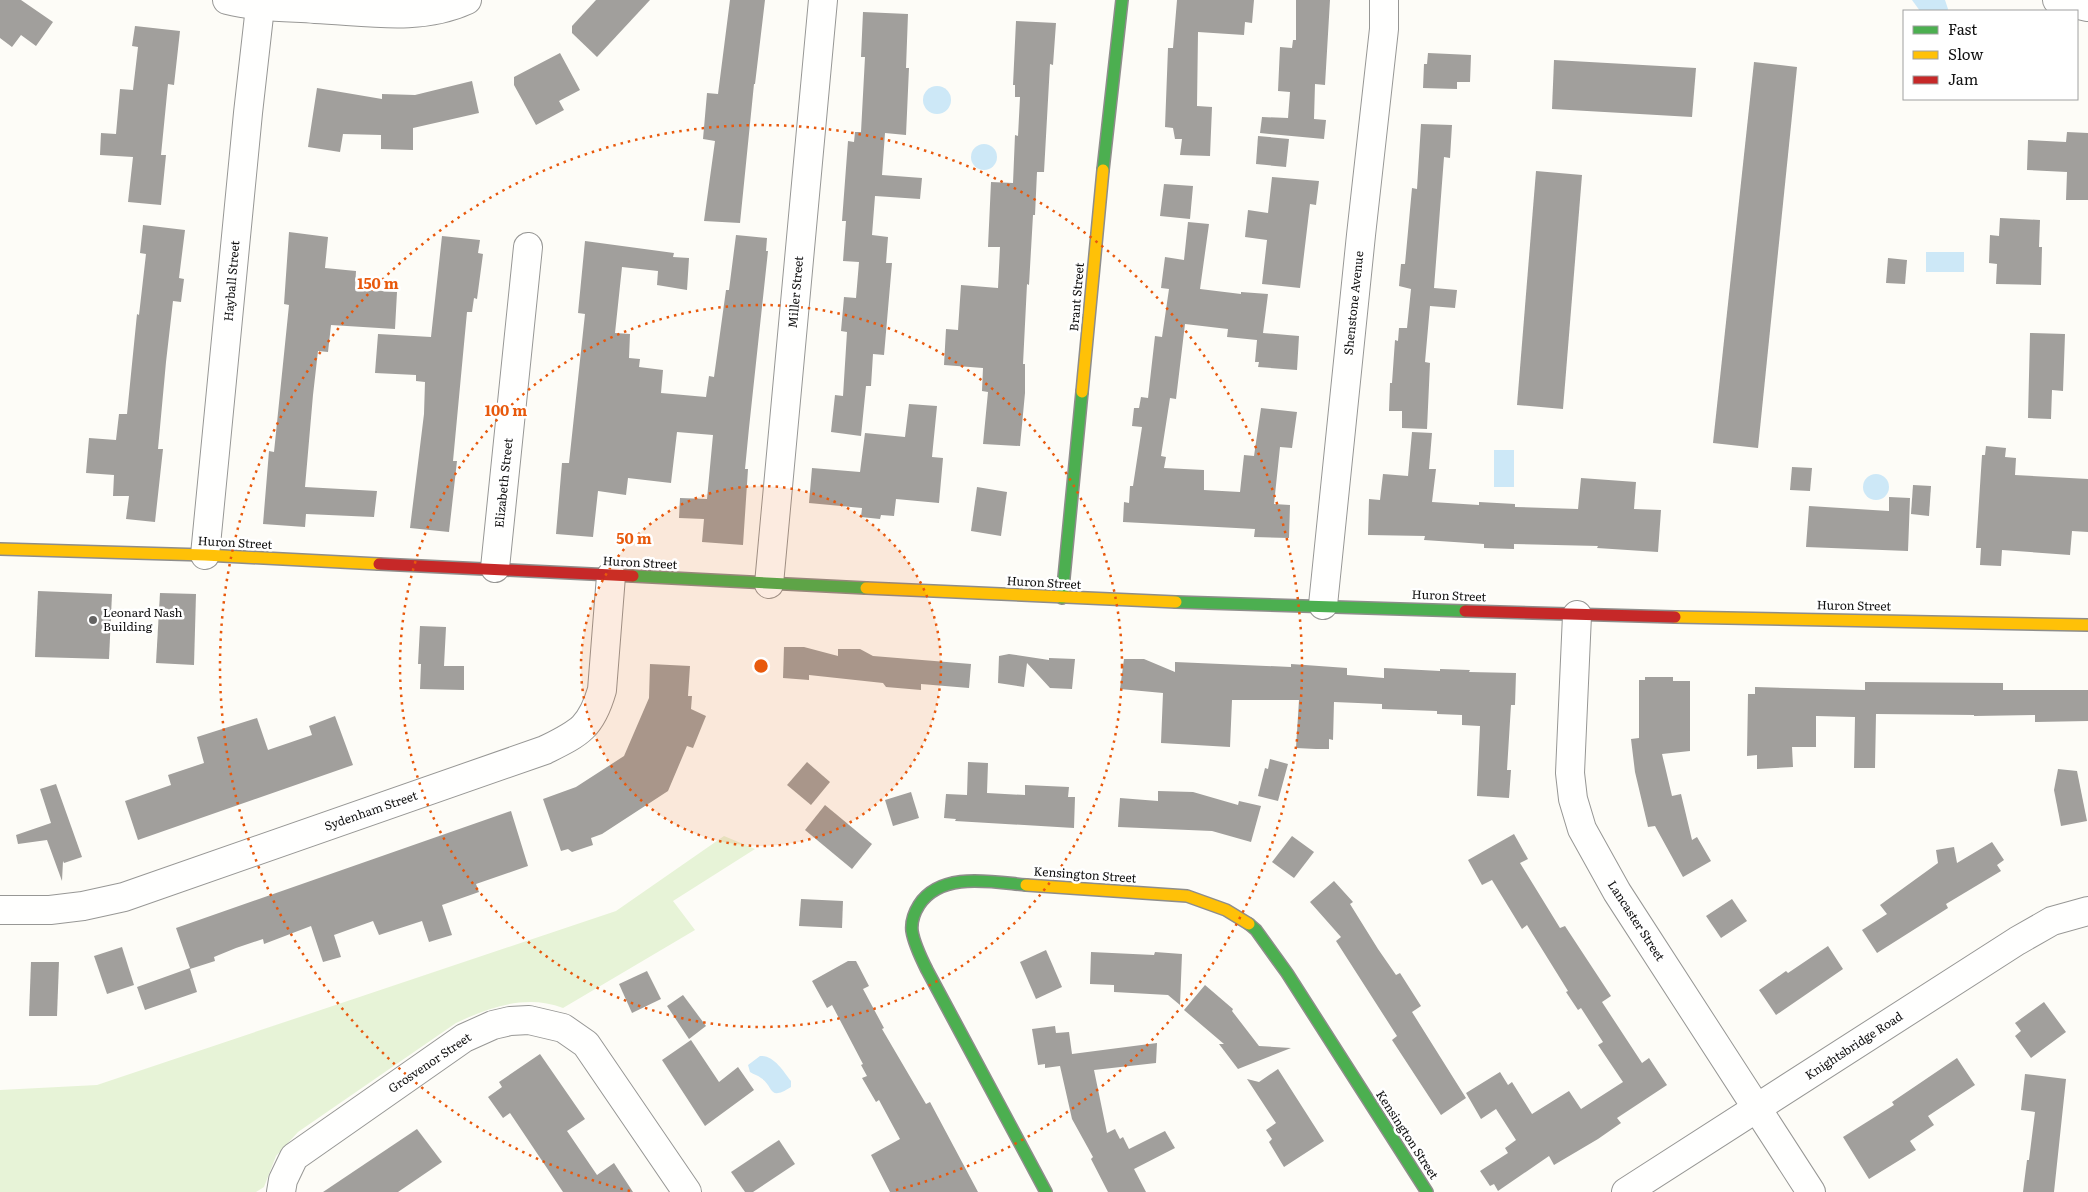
<svg xmlns="http://www.w3.org/2000/svg" width="2088" height="1192" viewBox="0 0 2088 1192" font-family="Literata,serif">
<style>
.green{fill:#e7f3d7}
.water{fill:#cde8f7}
.building{fill:#a19f9c}
.lines{fill:none;stroke-linecap:round;stroke-linejoin:round}
.street-casing{stroke:#979795;stroke-width:30}
.fast-casing{stroke:#8e8d8b;stroke-width:14}
.slow-casing{stroke:#8e8d8b;stroke-width:14}
.jam-casing{stroke:#8e8d8b;stroke-width:14}
.street{stroke:#fffffe;stroke-width:28}
.fast{stroke:#4caf50;stroke-width:11}
.slow{stroke:#ffc107;stroke-width:11}
.jam{stroke:#c62828;stroke-width:11}
.ring{fill:none;stroke:#e8590c;stroke-width:2.5;stroke-dasharray:2.5 5}
.poi-dot{fill:#646362;stroke:#fff;stroke-width:2}
.labels{text-anchor:middle;stroke-width:5;stroke-linejoin:round;paint-order:stroke}
.street-label{font-size:12px;fill:#111;stroke:#fff}
.poi-label{font-size:12px;fill:#111;stroke:#fff;text-anchor:start}
.centre{fill:#e8590c;stroke:#fff;stroke-width:2.5}
.ring-label{font-size:15px;text-anchor:middle;font-weight:bold;fill:#e8590c;stroke:#fff;stroke-width:5;stroke-linejoin:round;paint-order:stroke}
</style>
<rect width="100%" height="100%" fill="#fdfcf7"/>
<path class="green" d="M724,836L755,849L673,901L695,930L563,1008C527,994 489,1007 456,1023L298,1132L276,1156L264,1187L256,1192H0V1090L97,1085L616,911Z"/>
<g class="water">
<path d="M1912,0H1945L1948,9L1947,11H1920Z"/>
<circle cx="937" cy="100" r="14"/>
<circle cx="984" cy="157" r="13"/>
<rect x="1926" y="252" width="38" height="20"/>
<rect x="1494" y="450" width="20" height="37"/>
<circle cx="1876" cy="487" r="13"/>
<path d="M760,1056C774,1055 783,1071 791,1081V1087C768,1102 774,1086 761,1078C758,1075 754,1075 750,1072L748,1065Z"/>
</g>
<g class="building">
<path d="M0,0H21L53,22L36,46L21,35L12,47L0,38Z"/>
<path d="M596,0H650L597,57L572,33V26Z"/>
<path d="M730,0H765L755,84H754L740,223L704,221L715,141L703,139L707,93L718,94Z"/>
<path d="M1177,0H1254L1252,23L1245,22L1244,35L1198,32L1197,106L1212,107L1210,156L1180,155L1182,139H1175L1173,128L1165,127L1168,48H1173Z"/>
<path d="M1296,0H1330L1325,85L1315,84L1314,119L1326,120L1324,139L1260,133L1262,117L1288,118L1290,92L1278,91L1280,47L1292,48L1293,40H1296Z"/>
<path d="M863,12L908,14L906,68H909L906,135L885,133L882,175L922,178L920,199L875,196L872,235L888,237L886,263H892L884,355L873,354L871,386H866L861,436L831,432L835,395L843,396L847,332L841,331L844,297L856,298L859,262L843,261L846,221H842L848,141L854,142L855,132H861L865,57H861Z"/>
<path d="M1016,21L1056,23L1053,65L1050,64L1044,172H1037L1035,215H1033L1029,285L1027,284L1023,364H1025V393L1020,446L983,444L988,392L982,391L983,368L944,365L946,329L958,330L961,285L998,288L1000,247H988L991,182L1013,183L1015,135L1018,136L1020,97H1015V85H1013Z"/>
<path d="M135,26L180,31L174,85L168,84L161,155H166L161,205L128,202L133,157L100,155L101,133L116,134L120,89L133,90L138,47L132,46Z"/>
<path d="M560,53L580,90L559,101L564,110L536,125L514,85V77Z"/>
<path d="M1428,53L1471,55L1470,82H1457V89L1423,88L1424,64H1427Z"/>
<path d="M1554,60L1696,68L1692,117L1552,109Z"/>
<path d="M1754,62L1797,67L1758,448L1713,443Z"/>
<path d="M472,81L479,113L413,128V150L381,149V135L343,134L340,152L308,147L317,88L382,99V94L415,95Z"/>
<path d="M1421,124L1452,125L1450,158L1444,157L1434,288L1457,290L1455,308L1430,306L1425,362L1430,363L1427,429L1402,428V411H1389L1390,383H1392L1395,340L1398,341L1399,328H1407L1411,289L1399,286L1401,264H1405L1412,188L1417,189Z"/>
<path d="M2067,132L2088,133V200H2066L2067,172L2027,170L2028,140L2066,142Z"/>
<path d="M1258,136L1289,139L1286,167L1256,164Z"/>
<path d="M1536,171L1582,175L1563,409L1517,405Z"/>
<path d="M1272,177L1319,181L1316,205L1310,204L1300,288L1262,284L1267,240L1245,237L1248,210L1268,213Z"/>
<path d="M1164,184L1193,186L1190,219L1160,216Z"/>
<path d="M2000,218L2040,220L2039,247H2042L2041,285L1996,284L1997,264L1989,263L1990,235L1999,236Z"/>
<path d="M1188,222L1209,224L1200,289L1241,294V292L1268,294L1263,333L1299,336L1297,370L1258,367L1259,362H1255L1257,340L1227,337L1228,329L1185,324L1176,399L1170,398L1161,456L1166,457L1164,468L1204,470V490L1240,492L1244,455L1254,456L1261,408L1297,412L1292,448L1280,447L1274,504L1290,505L1289,538L1254,537L1255,529L1123,522L1124,502L1129,503L1130,486H1133L1142,427L1132,426L1134,408H1139L1141,397L1148,398L1155,336L1162,337L1169,289L1161,288L1165,257L1184,260Z"/>
<path d="M143,225L185,230L179,278L184,279L181,302L173,301L166,362L158,449H163L155,522L126,519L129,496H113L114,475L86,473L89,438L116,440L119,414H127L137,314L139,315L146,254L140,253Z"/>
<path d="M289,232L328,237L325,268L356,271L355,289L397,292L395,329L331,325L328,352L318,351L313,395L305,487L377,491L374,517L306,514L305,527L263,524L269,451L274,452L289,305L284,304Z"/>
<path d="M736,235L767,238L766,251H768L749,428L745,469H748L743,545L702,542L704,519L679,518L680,498L707,499L713,435L677,432L671,483L628,478L626,495L598,491L593,537L556,534L562,463H569L585,314L578,313L585,241L674,253L673,257L689,258L687,290L657,285L658,271L622,267L615,333L630,334L629,358L640,359L639,367L663,370L661,393L706,397L709,376L714,377L726,290H729Z"/>
<path d="M442,236L480,240L478,253L483,254L477,299L474,298L472,312H467L453,461H457L449,532L410,528L424,414L425,382L416,381V375L375,373L378,334L431,337Z"/>
<path d="M1888,258L1907,260L1905,284L1886,283Z"/>
<path d="M2030,333L2065,334L2063,391L2052,390L2051,419L2028,418Z"/>
<path d="M909,404L937,406L932,457L943,458L939,503L896,499L894,516L881,515L880,519L861,517L862,508L809,503L812,468L860,472L865,433L905,437Z"/>
<path d="M1412,432L1432,433L1429,469H1436L1432,502L1479,505V502L1515,504V507L1578,509L1581,478L1636,482L1634,509L1661,510L1658,552L1597,548L1598,546L1514,544V549L1484,548V544L1424,540L1425,536L1368,535L1369,499L1380,500L1383,474L1408,476Z"/>
<path d="M1986,446L2006,448L2005,457L2016,458L2015,475L2088,479V532L2072,531L2070,555L2002,550L2001,566L1980,565L1981,548H1976L1982,455H1985Z"/>
<path d="M1792,467L1812,468L1810,491L1790,490Z"/>
<path d="M1913,485L1931,486L1929,516L1911,514Z"/>
<path d="M977,487L1007,492L1001,536L971,531Z"/>
<path d="M1889,497L1910,498L1908,551L1806,547L1809,506L1889,511Z"/>
<path d="M38,591L112,594L109,659L35,657Z"/>
<path d="M160,593L196,594L194,665L156,663Z"/>
<path d="M420,626L446,627L444,666H464V690L420,689L421,664H418Z"/>
<path d="M784,647H804L838,656V649H860L873,656L971,664L969,688L921,684V690L886,687L883,683L809,675V680L783,678Z"/>
<path d="M1009,654L1049,660V658L1075,659L1072,689L1050,688L1027,663L1024,687L998,683L999,656Z"/>
<path d="M1124,659H1144L1175,672V662L1291,667V664L1347,668V675L1384,678V668L1440,671V669L1470,670L1469,672L1516,673L1515,705H1511L1507,770H1511L1509,798L1477,796L1480,726L1462,725V715L1437,714V711L1382,709V704L1334,702L1333,740L1329,739V749H1316L1296,748L1299,700H1232L1230,747L1161,743L1163,693L1120,689Z"/>
<path d="M650,664L690,666L688,696H692L691,709L706,716L693,748L687,746L668,791L602,834L591,838L593,845L572,852L568,849L561,851L543,799L576,787L624,756L649,698Z"/>
<path d="M1645,677H1673V681H1690V751L1662,754L1672,796L1681,794L1692,840L1697,837L1711,861L1683,877L1655,826L1648,827L1635,772L1631,739L1639,738V680H1645Z"/>
<path d="M1865,682L2003,683V690H2088V721L2035,722V715L1974,716V715L1876,714L1875,768H1854L1855,717L1816,716V747H1792L1793,767L1757,769V755L1747,756L1748,694H1755V687L1865,690Z"/>
<path d="M335,716L353,765L138,840L125,801L171,785L168,775L204,763L197,737L257,718L268,750L312,735L309,726Z"/>
<path d="M1270,759L1288,764L1278,801L1258,796L1265,768L1268,769Z"/>
<path d="M807,762L830,782L811,805L787,785Z"/>
<path d="M968,762L988,763L987,793L1025,795V785L1069,787L1068,797H1075L1074,828L955,821L956,819L944,818L946,794L967,795Z"/>
<path d="M2058,769L2077,771L2087,821L2061,826L2054,790Z"/>
<path d="M56,784L82,857L64,863L63,861L62,881L47,840L18,844L16,835L51,823L40,789Z"/>
<path d="M1158,791L1193,792L1238,805L1239,801L1261,806L1251,842L1212,831L1118,827L1120,798L1158,801Z"/>
<path d="M911,792L919,818L893,826L885,800Z"/>
<path d="M825,805L872,844L852,869L805,830Z"/>
<path d="M511,811L528,866L476,884L479,892L442,905L452,935L429,942L422,921L379,935L373,921L334,935L341,957L323,962L311,926L264,944L263,939L236,948L214,957L215,961L190,969L197,992L145,1010L137,987L190,968L176,928Z"/>
<path d="M1514,834L1528,859L1520,863L1560,928L1565,926L1611,996L1602,1002L1642,1063L1649,1058L1667,1085L1617,1118L1621,1123L1598,1139L1554,1165L1549,1156L1498,1191L1494,1184L1490,1186L1480,1171L1508,1153L1505,1148L1516,1140L1496,1109L1481,1119L1466,1093L1500,1072L1508,1085L1512,1082L1532,1114L1569,1091L1581,1109L1623,1082L1598,1045L1603,1042L1581,1008L1578,1010L1566,992L1568,991L1527,925L1522,929L1492,880L1482,885L1468,860Z"/>
<path d="M1292,836L1314,852L1294,878L1272,862Z"/>
<path d="M1992,842L2004,860L1997,865L2001,871L1946,904L1948,908L1877,953L1862,930L1887,914L1880,905L1938,863L1936,850L1954,847L1957,863Z"/>
<path d="M1334,881L1353,902L1350,904L1378,949L1396,975L1400,973L1421,1006L1412,1012L1466,1098L1441,1115L1392,1040L1397,1036L1336,941L1341,937L1310,902Z"/>
<path d="M801,899L843,901L842,928L799,926Z"/>
<path d="M1732,899L1747,921L1721,938L1706,916Z"/>
<path d="M1828,946L1843,969L1776,1015L1759,990L1786,971L1788,973Z"/>
<path d="M122,947L134,985L107,994L94,956Z"/>
<path d="M1046,950L1062,987L1036,999L1020,962Z"/>
<path d="M1091,952L1154,955L1155,952L1182,954L1180,1005L1168,995L1114,992V985L1090,984Z"/>
<path d="M848,961H856L869,986L863,989L884,1028L882,1029L926,1104L930,1102L978,1192H890L871,1155L900,1139L879,1100L876,1102L862,1078L867,1076L861,1065L863,1064L832,1005L827,1008L812,981Z"/>
<path d="M31,962H59L57,1016H29Z"/>
<path d="M647,971L661,999L632,1013L619,984Z"/>
<path d="M1205,985L1233,1009L1232,1011L1259,1046L1291,1048L1238,1069L1219,1044H1224L1184,1010Z"/>
<path d="M683,995L706,1026L689,1039L667,1006Z"/>
<path d="M2044,1002L2066,1032L2031,1058L2015,1036L2021,1031L2015,1023Z"/>
<path d="M1055,1026L1056,1033L1069,1032L1072,1054L1157,1043L1156,1063L1094,1070L1107,1133L1115,1129L1120,1139L1123,1137L1129,1149L1165,1131L1175,1148L1134,1169L1146,1192H1108L1091,1159L1093,1157L1072,1119L1060,1066L1045,1068V1064L1038,1065L1032,1029Z"/>
<path d="M691,1040L719,1082L738,1067L754,1090L705,1126L662,1060Z"/>
<path d="M540,1054L585,1119L567,1131L597,1175L614,1163L633,1192H563L510,1113L503,1118L488,1097L502,1087L499,1082Z"/>
<path d="M1957,1058L1975,1085L1928,1116L1934,1125L1910,1141L1916,1150L1869,1179L1843,1137L1894,1105L1892,1102Z"/>
<path d="M1278,1069L1324,1141L1284,1167L1269,1142L1272,1139L1266,1130L1276,1123L1247,1079L1259,1082Z"/>
<path d="M2025,1074L2066,1079L2054,1192H2023L2027,1160H2029L2035,1112L2021,1110Z"/>
<path d="M417,1129L442,1162L398,1192H323Z"/>
<path d="M779,1140L795,1164L753,1192H745L731,1172Z"/>
</g>
<g class="lines">
<defs>
<g id="street">
<path d="M227,0C256,7 285,7 315,9C365,11 420,22 467,0"/>
<path d="M2057,0L2088,7"/>
<path d="M205,555L248,113L260,7"/>
<path d="M495,568L528,247"/>
<path d="M769,584L823,0"/>
<path d="M1323,605L1361,235L1384,29V0"/>
<path d="M1577,615L1570,773L1573,799L1582,829L1617,892L1811,1192"/>
<path d="M0,910H50L83,906L124,897L545,750C579,733 591,728 602,690L611,576"/>
<path d="M281,1192L283,1180L294,1157L464,1038L493,1025L510,1021L529,1020L563,1028L586,1044L687,1192"/>
<path d="M1626,1192L2017,941L2052,921L2088,911"/>
</g>
<g id="fast">
<path d="M1103,170L1122,0"/>
<path d="M633,576L866,588"/>
<path d="M1062,598L1082,392"/>
<path d="M1176,602L1465,611"/>
<path d="M1026,885C992,882 941,871 919,905C914,913 911,922 912,931C914,944 921,958 927,970L1046,1192"/>
<path d="M1249,924L1256,930L1287,973L1427,1192"/>
</g>
<g id="slow">
<path d="M1082,392L1103,170"/>
<path d="M0,549L205,555L379,564"/>
<path d="M866,588L1176,602"/>
<path d="M1675,617L2088,625"/>
<path d="M1026,885L1187,896L1226,910L1249,924"/>
</g>
<g id="jam">
<path d="M379,564L633,576"/>
<path d="M1465,611L1675,617"/>
</g>
</defs>
<use href="#street" class="street-casing"/>
<use href="#fast" class="fast-casing"/>
<use href="#slow" class="slow-casing"/>
<use href="#jam" class="jam-casing"/>
<use href="#street" class="street"/>
<use href="#fast" class="fast"/>
<use href="#slow" class="slow"/>
<use href="#jam" class="jam"/>
</g>
<circle cx="761" cy="666" r="180" fill="#e8590c" fill-opacity=".12"/>
<g class="ring">
<circle cx="761" cy="666" r="180"/>
<circle cx="761" cy="666" r="361"/>
<path d="M630 1191A541 541 0 1 1 892 1191"/>
</g>
<circle class="poi-dot" cx="93" cy="620" r="5"/>
<g class="labels">
<g class="street-label">
<text transform="translate(232 281) rotate(-85)" y="4">Hayball Street</text>
<text transform="translate(796 292) rotate(-85)" y="4">Miller Street</text>
<text transform="translate(1077 297) rotate(-85)" y="4">Brant Street</text>
<text transform="translate(1354 303) rotate(-84)" y="4">Shenstone Avenue</text>
<text transform="translate(504 483) rotate(-84)" y="4">Elizabeth Street</text>
<text transform="translate(235 543) rotate(3)" y="4">Huron Street</text>
<text transform="translate(640 563) rotate(3)" y="4">Huron Street</text>
<text transform="translate(1044 583) rotate(3)" y="4">Huron Street</text>
<text transform="translate(1449 596) rotate(2)" y="4">Huron Street</text>
<text transform="translate(1854 606) rotate(1)" y="4">Huron Street</text>
<text transform="translate(371 811) rotate(-19)" y="4">Sydenham Street</text>
<text transform="translate(1085 875) rotate(4)" y="4">Kensington Street</text>
<text transform="translate(1636 921) rotate(57)" y="4">Lancaster Street</text>
<text transform="translate(1854 1046) rotate(-33)" y="4">Knightsbridge Road</text>
<text transform="translate(430 1063) rotate(-34)" y="4">Grosvenor Street</text>
<text transform="translate(1407 1135) rotate(57)" y="4">Kensington Street</text>
</g>
<g class="poi-label">
<text x="103" y="617">Leonard Nash<tspan x="103" dy="14">Building</tspan></text>
</g>
</g>
<circle cx="761" cy="666" r="8" class="centre"/>
<g class="ring-label">
<text x="378" y="289">150 m</text>
<text x="506" y="416">100 m</text>
<text x="634" y="544">50 m</text>
</g>
<rect x="1903" y="10" width="175" height="90" fill="#ffffff" stroke="#a0a0a0"/>
<rect x="1913" y="26" width="25" height="8" fill="#4caf50" stroke="#a0a0a0"/>
<text x="1948" y="35" font-size="15" fill="#111111">Fast</text>
<rect x="1913" y="51" width="25" height="8" fill="#ffc107" stroke="#a0a0a0"/>
<text x="1948" y="60" font-size="15" fill="#111111">Slow</text>
<rect x="1913" y="76" width="25" height="8" fill="#c62828" stroke="#a0a0a0"/>
<text x="1948" y="85" font-size="15" fill="#111111">Jam</text>
</svg>
